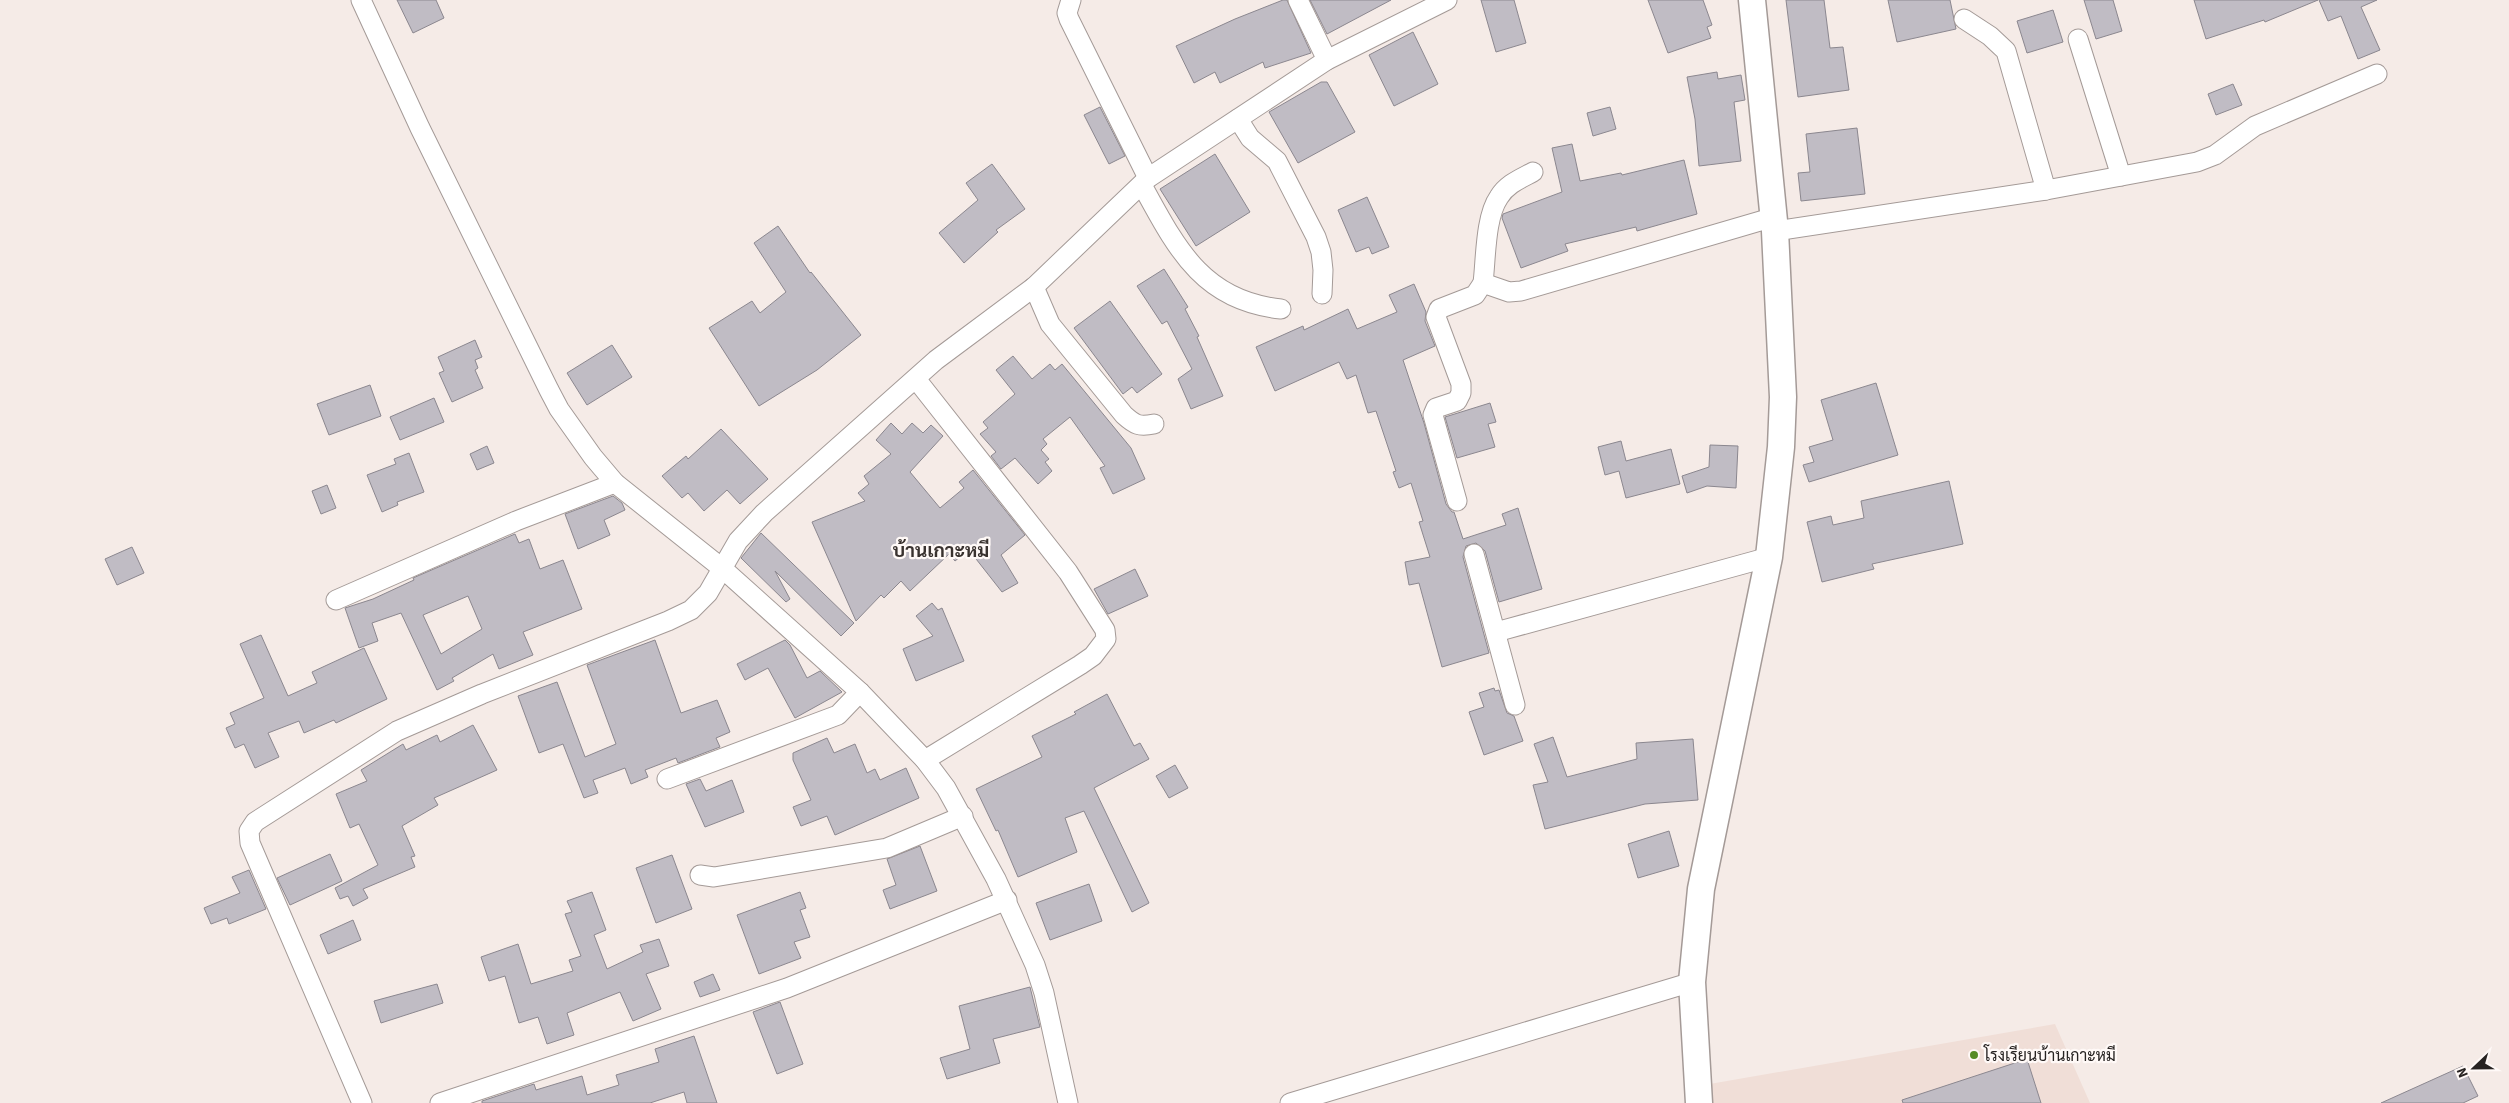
<svg xmlns="http://www.w3.org/2000/svg" width="2509" height="1103" viewBox="0 0 2509 1103" font-family="'Source Sans 3',Sarabun,sans-serif">
<style>
.built{fill:#f0ded7}
.building{fill:#c0bcc4;stroke:#8b878f;fill-rule:evenodd}
.lines{fill:none;stroke-linecap:round;stroke-linejoin:round}
.street-casing{stroke:#a49a97;stroke-width:21}
.secondary-casing{stroke:#a49a97;stroke-width:29}
.street{stroke:#fff;stroke-width:19}
.secondary{stroke:#fff;stroke-width:26}
.poi-dot{fill:#568c26;stroke:#fff9f7;stroke-width:2}
.labels{text-anchor:middle;stroke-width:4.5;stroke-linejoin:round;paint-order:stroke}
.poi-label{font-size:16px;fill:#272322;stroke:#fff9f7;text-anchor:start}
.quarter-label{font-size:19px;font-weight:bold;fill:#39322f;stroke:#fff9f7}
</style>
<rect width="100%" height="100%" fill="#f5ebe7"/>
<path class="built" d="M2055,1024L2090,1103H1707L1704,1085Z"/>
<g class="building">
<path d="M397,0H436L444,18L413,33Z"/>
<path d="M1283,0H1287L1311,53L1265,68L1263,62L1220,83L1215,72L1194,83L1176,46L1235,19Z"/>
<path d="M1310,0H1391L1327,34Z"/>
<path d="M1481,0H1514L1526,43L1496,52Z"/>
<path d="M1648,0H1703L1712,25L1707,27L1711,38L1668,53Z"/>
<path d="M1786,0H1824L1830,48L1843,47L1849,90L1798,97Z"/>
<path d="M1888,0H1950L1956,29L1897,42Z"/>
<path d="M2084,0H2113L2122,31L2096,39Z"/>
<path d="M2194,0H2318L2265,22L2264,20L2206,39Z"/>
<path d="M2319,0H2377L2361,7L2380,50L2358,59L2341,16L2328,21Z"/>
<path d="M2053,10L2063,42L2027,53L2017,21Z"/>
<path d="M1413,32L1438,84L1394,106L1369,55Z"/>
<path d="M1717,72L1718,79L1741,75L1745,100L1734,102L1741,161L1699,166L1695,119L1687,77Z"/>
<path d="M1321,82H1327L1355,132L1298,163L1269,112Z"/>
<path d="M2233,84L2242,105L2216,115L2208,94Z"/>
<path d="M1100,107L1125,156L1109,164L1084,115Z"/>
<path d="M1610,107L1616,129L1593,136L1587,113Z"/>
<path d="M1857,128L1865,194L1801,201L1798,173L1810,172L1806,134Z"/>
<path d="M1572,144L1580,181L1621,173L1622,175L1684,160L1697,214L1637,231L1636,227L1565,244L1568,251L1521,268L1502,218L1503,214L1562,192L1552,148Z"/>
<path d="M1215,154L1250,212L1196,246L1160,189Z"/>
<path d="M992,164L1025,209L996,230L998,232L964,263L939,233L978,200L966,183Z"/>
<path d="M1367,197L1389,247L1372,254L1369,247L1356,252L1338,210Z"/>
<path d="M778,226L810,273L811,272L861,335L817,370L759,406L709,328L752,301L760,313L786,292L754,243Z"/>
<path d="M1164,269L1188,307L1185,309L1199,336L1197,337L1223,396L1191,409L1178,379L1192,369L1167,321L1162,324L1137,286Z"/>
<path d="M1414,284L1426,312L1425,321L1435,346L1403,360L1424,423L1446,504L1452,512H1454L1463,539L1506,525L1502,514L1518,508L1542,589L1499,602L1485,551L1476,543L1466,546L1463,557L1489,653L1442,667L1419,583L1409,585L1405,562L1430,557L1419,522L1423,521L1411,483L1399,488L1393,472L1396,471L1376,411L1368,413L1356,375L1347,379L1339,362L1275,391L1256,347L1303,326L1304,330L1348,309L1357,329L1397,312L1389,295Z"/>
<path d="M1110,301L1162,374L1137,393L1132,387L1123,394L1074,328Z"/>
<path d="M475,340L482,357L475,360L478,368L475,370L483,388L452,402L439,373L444,371L438,357Z"/>
<path d="M612,345L632,377L587,405L567,373Z"/>
<path d="M1013,356L1032,379L1050,364L1055,370L1062,364L1131,448L1145,479L1113,494L1100,468L1105,466L1070,417L1043,439L1047,444L1041,450L1049,459L1045,462L1052,471L1038,484L1015,458L1001,469L991,456L996,452L980,434L988,428L983,422L1015,394L996,370Z"/>
<path d="M1876,383L1898,455L1809,482L1803,465L1814,462L1809,447L1833,440L1821,400Z"/>
<path d="M370,385L381,416L329,435L317,404Z"/>
<path d="M434,398L444,422L400,440L390,417Z"/>
<path d="M1490,403L1496,422L1488,424L1495,447L1457,458L1445,417Z"/>
<path d="M891,423L902,434L912,423L923,433L931,425L943,436L910,472L940,508L964,488L959,482L973,470L1025,535L1001,555L1018,583L1002,592L969,550L955,561L949,554L910,591L901,581L884,598L881,595L856,621L812,522L865,501L858,493L869,484L864,476L891,454L876,440Z"/>
<path d="M721,429L768,479L740,504L727,490L704,511L688,493L682,498L662,476L686,456L688,459Z"/>
<path d="M1621,441L1626,461L1671,449L1680,484L1626,498L1619,471L1605,475L1598,447Z"/>
<path d="M1710,445L1738,446L1736,488L1707,486L1687,493L1682,476L1709,467Z"/>
<path d="M487,446L494,463L477,470L470,454Z"/>
<path d="M409,453L424,492L397,502L398,505L382,512L367,475L396,464L394,459Z"/>
<path d="M1949,481L1963,544L1872,564L1874,569L1822,582L1807,522L1831,516L1833,525L1864,518L1861,501Z"/>
<path d="M327,485L336,508L321,514L312,491Z"/>
<path d="M613,496L622,503L625,510L604,520L610,535L578,549L565,514Z"/>
<path d="M761,533L854,623L841,636L775,571L790,599L786,602L741,558Z"/>
<path d="M515,534L519,543L529,539L540,569L563,560L582,609L523,632L533,655L499,669L493,654L452,678L454,681L437,690L401,613L372,623L378,641L359,648L345,608L373,599L414,580L413,578ZM468,596L482,629L441,654L423,615Z"/>
<path d="M132,547L144,573L117,585L105,559Z"/>
<path d="M1135,569L1148,596L1108,614L1094,589Z"/>
<path d="M932,603L938,610L942,608L964,661L916,681L903,649L933,636L916,616Z"/>
<path d="M261,635L288,696L317,683L312,672L364,648L387,699L336,723L334,720L304,733L299,721L268,733L279,757L255,768L244,744L235,748L226,728L235,724L230,713L264,698L240,644Z"/>
<path d="M655,640L681,713L717,700L730,732L716,738L720,747L678,763L676,758L645,770L648,777L631,784L625,768L593,780L598,793L584,798L563,744L539,753L518,696L557,682L585,757L616,744L587,665Z"/>
<path d="M785,640L790,645L807,678L820,671L842,692L795,718L768,668L745,680L737,664Z"/>
<path d="M1494,688L1495,691L1499,690L1507,713L1514,716L1523,741L1484,755L1469,712L1484,707L1479,693Z"/>
<path d="M1107,694L1134,746L1140,743L1149,759L1094,788L1149,903L1132,912L1084,811L1065,818L1077,852L1018,877L998,830L996,831L976,789L1042,757L1032,736L1076,714L1074,712Z"/>
<path d="M473,725L497,770L434,798L438,805L402,826L415,856L411,857L415,867L363,889L368,898L353,906L348,896L340,899L335,888L378,865L359,824L350,828L336,794L367,781L361,770L403,744L406,750L437,735L440,742Z"/>
<path d="M1553,737L1567,777L1637,759L1636,743L1693,739L1698,800L1645,804L1545,829L1533,785L1548,782L1534,744Z"/>
<path d="M827,738L834,753L855,744L867,773L875,769L880,780L906,768L919,798L835,835L827,816L801,826L793,807L811,800L793,760V753Z"/>
<path d="M1175,765L1188,788L1169,798L1156,776Z"/>
<path d="M700,779L706,791L732,780L744,812L705,827L686,784Z"/>
<path d="M1669,831L1679,866L1638,878L1628,844Z"/>
<path d="M920,846L937,891L890,909L883,890L896,885L887,859Z"/>
<path d="M330,854L342,881L290,905L277,878Z"/>
<path d="M672,855L692,909L656,923L636,868Z"/>
<path d="M249,870L266,909L229,924L227,918L211,924L204,908L240,893L232,877Z"/>
<path d="M1089,884L1102,921L1050,940L1036,903Z"/>
<path d="M592,892L606,930L594,935L607,969L643,952L640,945L659,939L669,966L646,974L661,1009L633,1021L620,992L567,1013L574,1035L547,1044L538,1017L519,1023L505,976L489,981L481,957L518,944L531,984L573,971L569,960L581,956L565,914L572,912L567,901Z"/>
<path d="M800,892L806,908L800,910L810,937L794,942L801,958L759,974L737,915Z"/>
<path d="M353,920L361,940L328,954L320,935Z"/>
<path d="M713,974L720,990L700,997L694,982Z"/>
<path d="M437,984L443,1003L381,1023L374,1001Z"/>
<path d="M1030,987L1040,1027L993,1039L1000,1063L947,1079L940,1058L970,1049L959,1006Z"/>
<path d="M780,1002L803,1064L777,1074L753,1012Z"/>
<path d="M694,1036L717,1103H687L684,1092L650,1103H482V1101L534,1084L536,1090L582,1076L587,1095L619,1085L616,1075L659,1062L655,1049Z"/>
<path d="M2027,1059L2041,1103H1903L1902,1100Z"/>
<path d="M2463,1066L2478,1096L2463,1103H2381Z"/>
</g>
<g class="lines">
<defs>
<g id="street">
<path d="M361,0L420,128L549,390L559,409L593,457L615,483L723,569L860,692L925,760L946,788L996,879L1035,965L1044,993L1068,1103"/>
<path d="M1071,0L1067,13L1069,19L1148,178"/>
<path d="M1298,0L1327,60"/>
<path d="M1964,19L1990,36L2006,51L2046,190"/>
<path d="M2078,39L2121,176"/>
<path d="M1238,119L1250,138L1277,161L1316,237L1321,252L1323,270L1322,294"/>
<path d="M1142,185C1176,247 1202,301 1281,309"/>
<path d="M1775,231L2046,190L2197,162L2215,155L2255,126L2377,74"/>
<path d="M1483,283C1486,259 1485,217 1499,197C1507,184 1520,179 1533,172"/>
<path d="M1034,287L1050,324L1124,415C1135,425 1139,427 1154,424"/>
<path d="M916,379L1068,572L1105,630L1106,639L1093,656L1080,665L925,760"/>
<path d="M1457,501L1433,415L1436,408L1457,401L1461,393V384L1436,317L1439,309L1475,295L1483,283L1509,292L1521,291L1774,217"/>
<path d="M1474,554L1515,705"/>
<path d="M336,600L516,521L615,483"/>
<path d="M1496,632L1769,557"/>
<path d="M667,779L838,715L860,692"/>
<path d="M700,875L714,877L887,848L963,816"/>
<path d="M362,1103L250,843L249,831L255,822L397,731L482,694L668,621L691,610L708,593L738,541L764,513L936,360L1034,287L1148,178L1327,60L1447,0"/>
<path d="M440,1103L787,988L1007,900"/>
<path d="M1290,1103L1692,982"/>
</g>
<path id="secondary" d="M1699,1103L1692,982L1701,889L1769,557L1781,447L1783,397L1775,231L1752,0"/>
</defs>
<use href="#street" class="street-casing"/>
<use href="#secondary" class="secondary-casing"/>
<use href="#street" class="street"/>
<use href="#secondary" class="secondary"/>
</g>
<circle class="poi-dot" cx="1974" cy="1055" r="5"/>
<g class="labels">
<g class="poi-label">
<text x="1984" y="1061">โรงเรียนบ้านเกาะหมี</text>
</g>
<g class="quarter-label">
<text x="941" y="557">บ้านเกาะหมี</text>
</g>
</g>
<g transform="translate(2474 1068) rotate(248)" stroke="#fff9f7" stroke-width="4" paint-order="stroke">
<path d="M0-4L9 19L0 12L-9 19Z" fill="#272322"/>
<text y="-8" font-size="14" font-weight="bold" text-anchor="middle" fill="#272322">N</text>
</g>
</svg>
